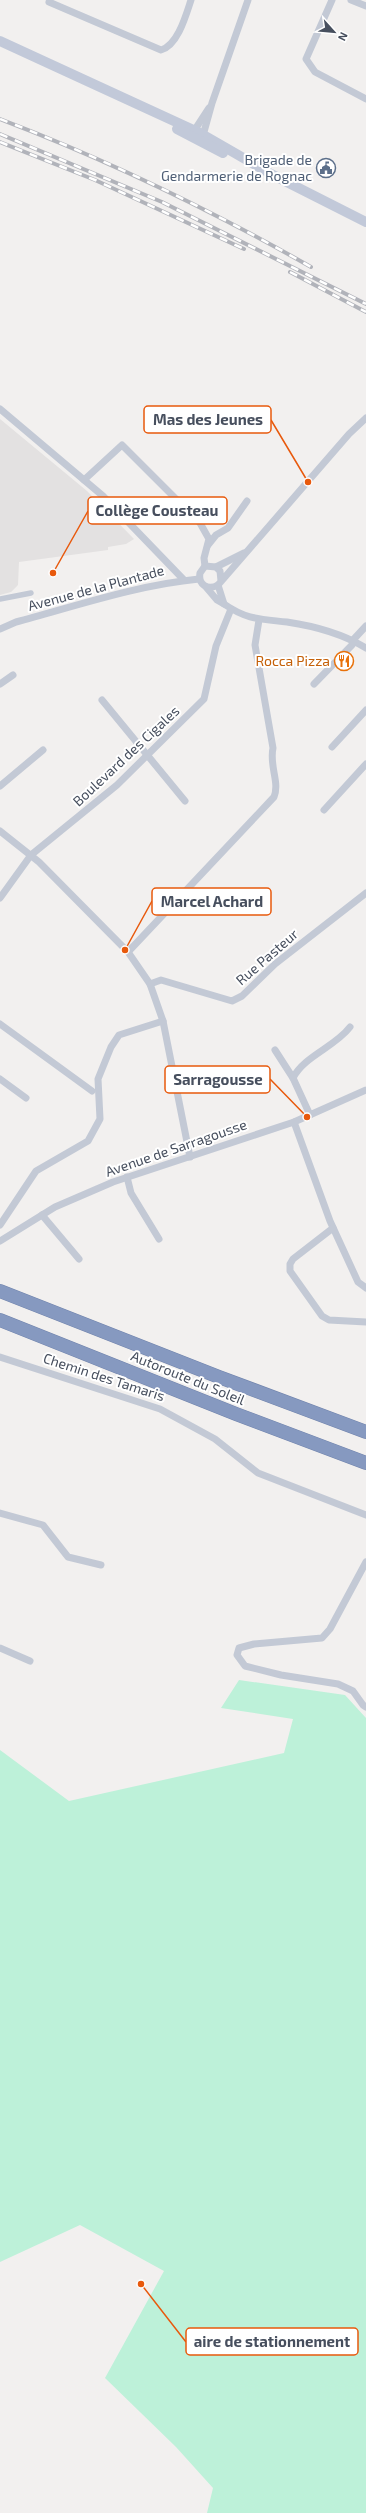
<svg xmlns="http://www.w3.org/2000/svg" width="366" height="2513" viewBox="0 0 366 2513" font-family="'Exo 2',sans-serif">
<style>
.education{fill:#e3e1e1}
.green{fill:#bdf1d9}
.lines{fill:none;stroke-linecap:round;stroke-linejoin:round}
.motorway-casing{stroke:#7184ac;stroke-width:14}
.pedestrian{stroke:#c3c9d5;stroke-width:5.5}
.minor{stroke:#c3c9d5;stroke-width:7}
.secondary{stroke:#c2c9d9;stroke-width:10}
.motorway{stroke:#8699c0;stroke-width:13}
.rail-casing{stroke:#b1b3ba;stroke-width:4}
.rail{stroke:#fff;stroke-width:2.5;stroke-dasharray:8;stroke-linecap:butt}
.labels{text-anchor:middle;stroke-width:4;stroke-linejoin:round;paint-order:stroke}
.service-label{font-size:14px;fill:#4e5e75;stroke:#fff;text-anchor:end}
.street-label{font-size:14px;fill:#474f5e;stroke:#fff}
.food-label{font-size:14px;fill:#c56008;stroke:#fff;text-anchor:end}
.leader{fill:none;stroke:#e8590c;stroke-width:1.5}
.callout-dot{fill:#e8590c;stroke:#fff;stroke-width:1.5}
.callout{fill:#fff;stroke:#e8590c;stroke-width:1.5}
.callout-label{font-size:15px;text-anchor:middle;font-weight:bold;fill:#474f5e}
</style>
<rect width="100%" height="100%" fill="#f2f0ef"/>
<path class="education" d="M0,419L87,491L134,539L126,544L108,547V550L19,562L18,585L11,592L0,595Z"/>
<path class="green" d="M239,1680L345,1695L366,1718V2513H207L213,2488L176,2447L105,2378L164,2271L80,2225L0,2262V1750L69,1801L284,1753L293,1719L221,1708Z"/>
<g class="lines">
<defs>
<g id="motorway">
<path d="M0,1291L219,1377L366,1432"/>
<path d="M0,1320L236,1414L366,1463"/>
</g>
</defs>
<use href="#motorway" class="motorway-casing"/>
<path class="pedestrian" d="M0,599L31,593"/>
<g class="minor">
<path d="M332,0L306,59L315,72L366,99"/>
<path d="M351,0L366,6"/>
<path d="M49,2L161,50C178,45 186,15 191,0"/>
<path d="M196,133L194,131L209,108"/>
<path d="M202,139L212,103L248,0"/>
<path d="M0,409L103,496L184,580"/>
<path d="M84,480L122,445L200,523L209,539L204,558L205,566"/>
<path d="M208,545L216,535L228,528L247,501"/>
<path d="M216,567L244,553"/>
<path d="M221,581L220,571L216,567L205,566L200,573C198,584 207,591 218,585L349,434L366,418"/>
<path d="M206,587L217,600L224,604L218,585"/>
<path d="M224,604C247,620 261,619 287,622C314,626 343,634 366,648"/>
<path d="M0,629L16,622C76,606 137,585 199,579"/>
<path d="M0,684L13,675"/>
<path d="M314,684L352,645L353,640L366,626"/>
<path d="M102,700L185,801"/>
<path d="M332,747L366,710"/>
<path d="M0,786L43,750"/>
<path d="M324,810L366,764"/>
<path d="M0,831L39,862L128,952L150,984L163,1021L190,1157"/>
<path d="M0,898L31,855L117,785L204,699L216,646L231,609"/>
<path d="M128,952L274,797C280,782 269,766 273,748L255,645L259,620"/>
<path d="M150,984L161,980L232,1001L242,996L275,964L366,893"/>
<path d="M0,1024L92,1091"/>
<path d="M275,1050L293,1078"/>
<path d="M0,1079L26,1098"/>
<path d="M310,1115L293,1078C304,1056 335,1047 350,1027"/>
<path d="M294,1122L330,1221L358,1282L366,1288"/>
<path d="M127,1177L131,1193L159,1239"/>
<path d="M42,1215L79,1259"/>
<path d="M0,1225L36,1171L88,1141L100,1119L98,1079L111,1047L119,1035L163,1021"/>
<path d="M333,1228L293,1259L290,1264V1271L322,1316L329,1320L366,1322"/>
<path d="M0,1241L55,1207L113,1182L294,1122L366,1090"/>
<path d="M0,1357L160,1409L215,1439L258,1473L366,1515"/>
<path d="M0,1513L43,1525L68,1557L101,1565"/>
<path d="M366,1562L330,1629L322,1638L254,1644L239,1648L237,1655L245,1666L281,1675L338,1684L353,1691L363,1705L366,1707"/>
<path d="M0,1648L30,1661"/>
</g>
<g class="secondary">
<path d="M0,41L200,133L271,174L366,222"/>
<path d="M177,129L223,153"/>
</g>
<use href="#motorway" class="motorway"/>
<defs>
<g id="rail">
<path d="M0,119C108,160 211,210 311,267"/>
<path d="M0,134L162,202L366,304"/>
<path d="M0,142L95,180L244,249"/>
<path d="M290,272L366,312"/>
</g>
</defs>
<use href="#rail" class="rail-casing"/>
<use href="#rail" class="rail"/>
</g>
<defs>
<symbol id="civic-ring" viewBox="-11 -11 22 22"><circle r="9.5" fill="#fff" stroke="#5c6f8a" stroke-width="1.5"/><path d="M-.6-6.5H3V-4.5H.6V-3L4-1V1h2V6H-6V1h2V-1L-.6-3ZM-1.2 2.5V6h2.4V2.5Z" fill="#5c6f8a"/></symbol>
<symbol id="restaurant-ring" viewBox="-11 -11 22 22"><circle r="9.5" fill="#fff" stroke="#e8710a" stroke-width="1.5"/><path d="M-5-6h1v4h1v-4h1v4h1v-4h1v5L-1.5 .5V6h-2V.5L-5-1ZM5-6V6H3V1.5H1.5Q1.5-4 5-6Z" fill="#e8710a"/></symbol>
</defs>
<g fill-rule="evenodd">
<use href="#civic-ring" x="315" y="157" width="22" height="22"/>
<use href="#restaurant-ring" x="333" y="650" width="22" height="22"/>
</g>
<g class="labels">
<g class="service-label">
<text x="312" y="165">Brigade de<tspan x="312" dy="16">Gendarmerie de Rognac</tspan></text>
</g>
<g class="street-label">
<text transform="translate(96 588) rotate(-15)" y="5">Avenue de la Plantade</text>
<text transform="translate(126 756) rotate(-43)" y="5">Boulevard des Cigales</text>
<text transform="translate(267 957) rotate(-41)" y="5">Rue Pasteur</text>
<text transform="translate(176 1148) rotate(-19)" y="5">Avenue de Sarragousse</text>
<text transform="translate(104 1377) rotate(18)" y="5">Chemin des Tamaris</text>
<text transform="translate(188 1378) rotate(22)" y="5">Autoroute du Soleil</text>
</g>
<g class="food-label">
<text x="330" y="666">Rocca Pizza</text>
</g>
</g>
<path class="leader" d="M308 482L271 420M53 573L88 511M125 950L152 901M307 1117L270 1079M141 2284L186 2342"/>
<g class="callout-dot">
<circle cx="308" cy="482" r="4"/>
<circle cx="53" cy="573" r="4"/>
<circle cx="125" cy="950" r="4"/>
<circle cx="307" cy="1117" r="4"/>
<circle cx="141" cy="2284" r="4"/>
</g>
<g class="callout">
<rect x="144" y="406" width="127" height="27" rx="4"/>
<rect x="88" y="497" width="139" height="27" rx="4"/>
<rect x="152" y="888" width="119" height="27" rx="4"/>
<rect x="165" y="1066" width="105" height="27" rx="4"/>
<rect x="186" y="2328" width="172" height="27" rx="4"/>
</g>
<g class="callout-label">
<text x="208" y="425">Mas des Jeunes</text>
<text x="157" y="516">Collège Cousteau</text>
<text x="212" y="907">Marcel Achard</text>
<text x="218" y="1085">Sarragousse</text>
<text x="272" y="2347">aire de stationnement</text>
</g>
<g transform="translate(334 32) rotate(117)" stroke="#ffffff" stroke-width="3" paint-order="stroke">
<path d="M0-3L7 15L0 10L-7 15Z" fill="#474f5e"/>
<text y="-6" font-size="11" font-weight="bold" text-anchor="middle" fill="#474f5e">N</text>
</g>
</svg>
